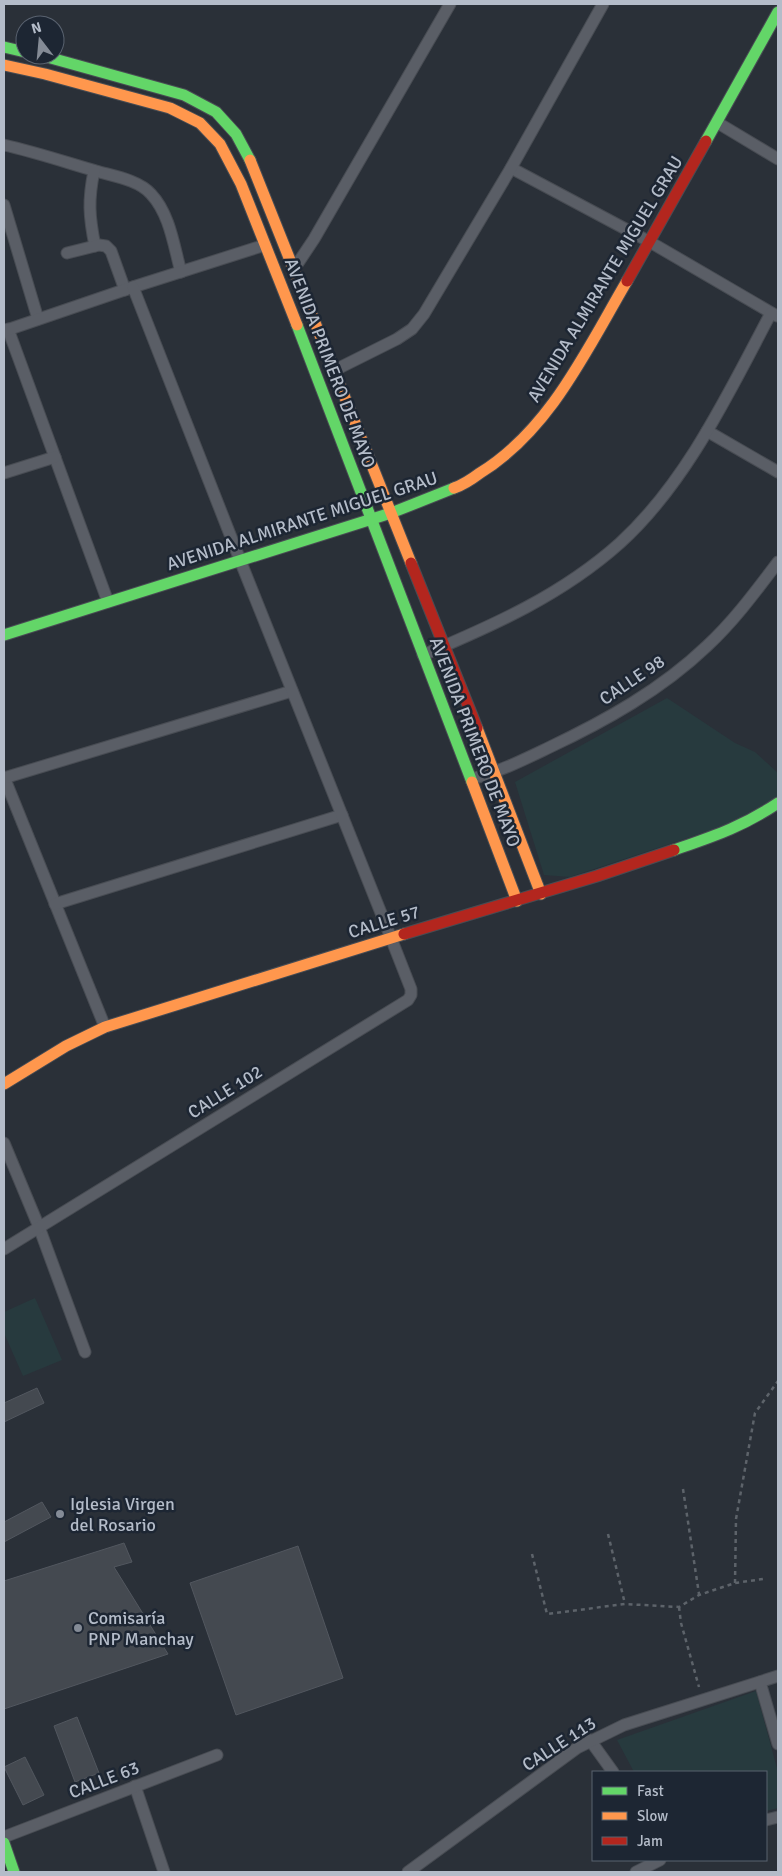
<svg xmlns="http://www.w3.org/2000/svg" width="782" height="1876" viewBox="0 0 782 1876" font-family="Signika,sans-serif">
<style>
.green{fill:#273a3e}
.building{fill:#444950;stroke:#52575f}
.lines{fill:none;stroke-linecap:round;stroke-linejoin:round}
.street-casing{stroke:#484c53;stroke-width:13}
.fast-casing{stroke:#484c53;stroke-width:13}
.slow-casing{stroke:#484c53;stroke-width:13}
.jam-casing{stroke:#484c53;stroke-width:13}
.path{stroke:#5d636a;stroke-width:2.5;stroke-dasharray:4 4;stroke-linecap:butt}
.street{stroke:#5a5e66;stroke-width:11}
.fast{stroke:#63d668;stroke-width:11}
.slow{stroke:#ff974d;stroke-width:11}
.jam{stroke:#b3261e;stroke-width:11}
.poi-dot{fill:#848b96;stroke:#1d2633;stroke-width:2}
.labels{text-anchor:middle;stroke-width:5;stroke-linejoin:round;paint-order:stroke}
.street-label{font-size:18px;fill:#b4bcc9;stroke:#1d2633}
.poi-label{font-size:18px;fill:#b4bcc9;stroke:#1d2633;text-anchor:start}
</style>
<rect width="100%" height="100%" fill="#2a3038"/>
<g class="green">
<path d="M667,698L735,743L755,752L778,773V797L730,824L570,877L544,875L515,782Z"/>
<path d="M35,1298L62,1360L23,1376L4,1333V1312Z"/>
<path d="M756,1691L778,1772V1808L766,1811V1772H634L617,1740Z"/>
</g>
<g class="building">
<path d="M37,1388L44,1403L4,1422V1403Z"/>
<path d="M42,1502L51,1517L4,1542V1522Z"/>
<path d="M124,1543L132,1562L114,1567L168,1654L4,1709V1581Z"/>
<path d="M298,1546L343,1678L236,1715L190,1583Z"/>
<path d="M77,1717L99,1773L75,1782L54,1726Z"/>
<path d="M25,1757L44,1795L23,1805L4,1767Z"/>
</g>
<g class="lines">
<defs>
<g id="street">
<path d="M718,123L778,159"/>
<path d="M4,145C35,152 65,162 96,171C113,176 139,180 151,194C170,214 174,247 181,272"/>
<path d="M511,168L650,242L777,316"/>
<path d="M94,171C88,200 89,216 95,246"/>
<path d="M4,205L38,319"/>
<path d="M67,253L99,245L106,246L111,251L125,290"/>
<path d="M294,269L314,239L450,4"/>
<path d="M8,329L108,602"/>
<path d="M4,331L133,287L265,245"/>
<path d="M333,371L397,339L412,329L424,314L511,168L603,4"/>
<path d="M707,431L778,472"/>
<path d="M4,473L55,457"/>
<path d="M423,655C494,625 562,595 620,543C687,482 729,392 771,313"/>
<path d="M4,777L105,1027"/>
<path d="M4,778L292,691"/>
<path d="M471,779C499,772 523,760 548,748C605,721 661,690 707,646C734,621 756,591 778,562"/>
<path d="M55,904L342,815"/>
<path d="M4,1143L39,1227L85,1352"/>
<path d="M4,1249L408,1000L411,995V989L391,938L240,560L133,287"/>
<path d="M760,1682L778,1744"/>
<path d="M590,1740L613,1772"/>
<path d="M135,1786L164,1872"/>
<path d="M766,1820L778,1817"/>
<path d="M4,1837L217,1755"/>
<path d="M408,1872L577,1748L624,1725L778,1676"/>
<path d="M636,1872L660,1860"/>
</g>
<g id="fast">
<path d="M4,47L25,52"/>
<path d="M40,55L184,95L216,112L236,134L250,160"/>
<path d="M706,141L778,12"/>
<path d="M297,325L472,782"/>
<path d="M4,635L391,513L454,488"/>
<path d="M674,850C714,836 742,827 778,803"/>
<path d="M4,1843L14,1872"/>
</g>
<g id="slow">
<path d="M4,65L45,74L170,108L200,123L220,144L241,184L297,325"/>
<path d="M250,160L411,563"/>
<path d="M454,488C463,485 472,479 480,473C550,430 587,349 627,281"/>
<path d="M477,728L541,894"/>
<path d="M472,782L517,901"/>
<path d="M4,1084L66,1046L105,1027L404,934"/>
</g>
<g id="jam">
<path d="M627,281L706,141"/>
<path d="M411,563L477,728"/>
<path d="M404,934L597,876L674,850"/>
</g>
</defs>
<use href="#street" class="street-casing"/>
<use href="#fast" class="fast-casing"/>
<use href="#slow" class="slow-casing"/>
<use href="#jam" class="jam-casing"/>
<g class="path">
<path d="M683,1489L699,1594"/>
<path d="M608,1534L625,1604"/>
<path d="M532,1554L547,1614L625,1604L679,1607L699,1595L735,1583L763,1579"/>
<path d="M735,1583L736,1519L755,1413L778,1381"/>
<path d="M679,1607L681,1623L699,1687"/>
</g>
<use href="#street" class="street"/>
<use href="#fast" class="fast"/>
<use href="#slow" class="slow"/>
<use href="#jam" class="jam"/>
</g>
<g class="poi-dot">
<circle cx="60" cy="1514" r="5"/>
<circle cx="78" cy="1628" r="5"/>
</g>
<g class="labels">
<g class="street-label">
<text transform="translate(605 279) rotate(-59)" y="6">AVENIDA ALMIRANTE MIGUEL GRAU</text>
<text transform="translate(330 363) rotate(69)" y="6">AVENIDA PRIMERO DE MAYO</text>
<text transform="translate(302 521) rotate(-18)" y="6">AVENIDA ALMIRANTE MIGUEL GRAU</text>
<text transform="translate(632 680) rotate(-34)" y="6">CALLE 98</text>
<text transform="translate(475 742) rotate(69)" y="6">AVENIDA PRIMERO DE MAYO</text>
<text transform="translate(384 922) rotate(-17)" y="6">CALLE 57</text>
<text transform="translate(225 1092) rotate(-32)" y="6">CALLE 102</text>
<text transform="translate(559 1744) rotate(-33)" y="6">CALLE 113</text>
<text transform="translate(104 1780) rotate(-21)" y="6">CALLE 63</text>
</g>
<g class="poi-label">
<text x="70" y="1510">Iglesia Virgen<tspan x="70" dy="21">del Rosario</tspan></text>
<text x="88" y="1624">Comisaría<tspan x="88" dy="21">PNP Manchay</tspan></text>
</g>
</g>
<rect width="782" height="1876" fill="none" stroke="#b4bcc9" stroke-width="10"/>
<rect x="592" y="1771" width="175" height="90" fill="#1d2633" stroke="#59626f"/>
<rect x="602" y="1787" width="25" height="8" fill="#63d668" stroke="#59626f"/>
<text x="637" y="1796" font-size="15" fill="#b4bcc9">Fast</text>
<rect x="602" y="1812" width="25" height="8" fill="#ff974d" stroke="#59626f"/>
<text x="637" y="1821" font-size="15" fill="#b4bcc9">Slow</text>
<rect x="602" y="1837" width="25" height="8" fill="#b3261e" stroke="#59626f"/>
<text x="637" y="1846" font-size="15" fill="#b4bcc9">Jam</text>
<g transform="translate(40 40) rotate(344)"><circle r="24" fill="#1d2633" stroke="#59626f"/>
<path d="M0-4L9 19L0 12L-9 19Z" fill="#848b96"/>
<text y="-8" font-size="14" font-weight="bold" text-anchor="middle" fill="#b4bcc9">N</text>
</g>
</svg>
